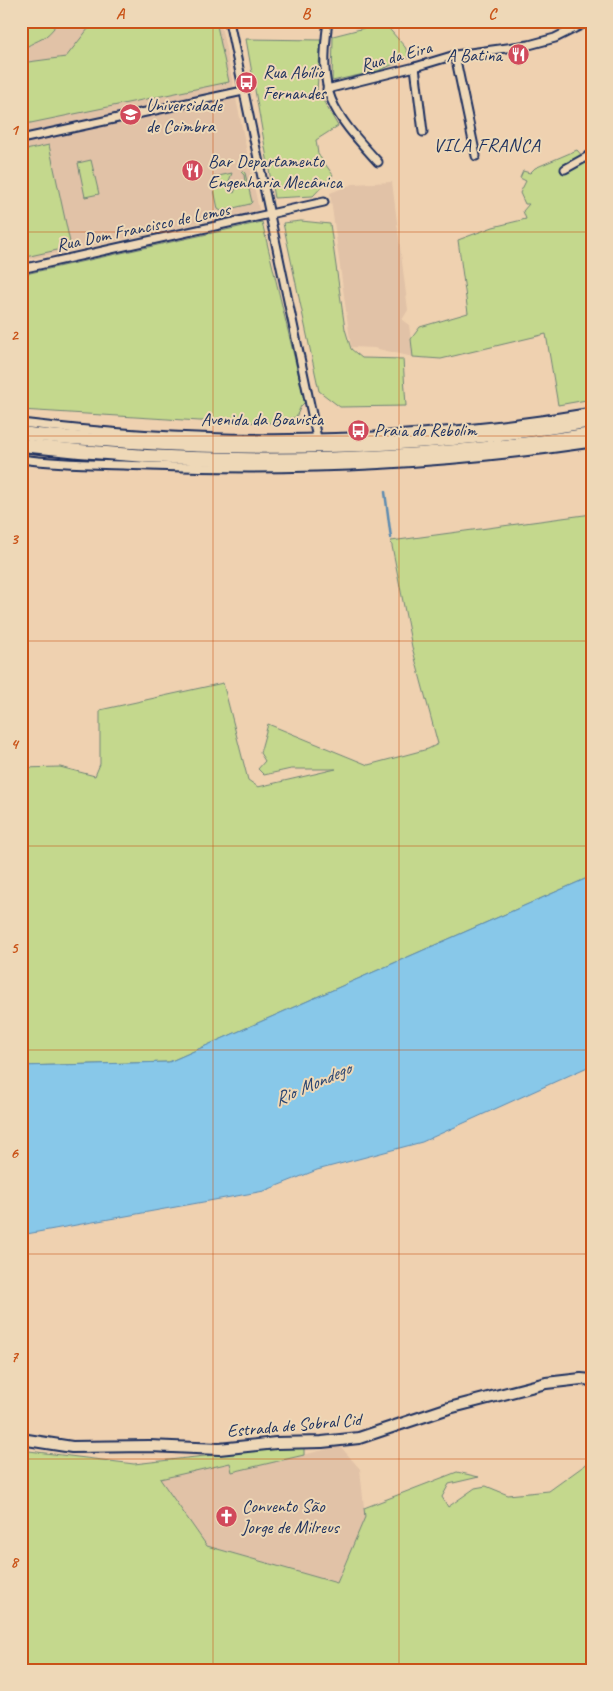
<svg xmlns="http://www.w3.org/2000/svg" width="613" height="1691" viewBox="0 0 613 1691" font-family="Caveat,sans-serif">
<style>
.built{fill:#e1c2a7}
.green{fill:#c4d88d;stroke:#708476}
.water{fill:#88c8e9;stroke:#5c8bb1}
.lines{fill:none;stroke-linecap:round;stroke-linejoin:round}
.stream{stroke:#5c8bb1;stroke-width:2.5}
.street-casing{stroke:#1b2f5e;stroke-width:11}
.secondary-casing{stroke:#1b2f5e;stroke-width:14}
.highway-casing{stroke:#1b2f5e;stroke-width:16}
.street{stroke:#eed8b7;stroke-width:7}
.secondary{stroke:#eed8b7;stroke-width:10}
.highway{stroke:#eed8b7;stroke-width:12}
.grid{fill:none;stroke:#c95318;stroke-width:1;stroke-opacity:0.55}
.labels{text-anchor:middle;stroke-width:4;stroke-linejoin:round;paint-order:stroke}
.poi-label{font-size:18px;fill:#1b2f5e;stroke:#eed8b7;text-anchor:start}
.street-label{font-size:18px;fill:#1b2f5e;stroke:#eed8b7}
.neighbourhood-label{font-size:19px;letter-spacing:1px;fill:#1b2f5e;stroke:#eed8b7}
.water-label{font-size:19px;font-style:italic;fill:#2b4673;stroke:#eed8b7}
.neatline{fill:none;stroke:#c95318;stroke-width:2}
.grid-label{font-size:16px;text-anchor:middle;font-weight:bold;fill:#c95318}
</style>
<rect width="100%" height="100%" fill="#efd1b0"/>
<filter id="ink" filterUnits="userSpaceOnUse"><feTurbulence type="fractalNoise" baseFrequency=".02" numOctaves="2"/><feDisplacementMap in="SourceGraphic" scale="10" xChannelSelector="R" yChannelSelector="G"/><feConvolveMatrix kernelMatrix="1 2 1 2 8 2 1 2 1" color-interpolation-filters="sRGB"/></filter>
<g filter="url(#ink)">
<g class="built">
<path d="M21,21H220L259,210L21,261Z"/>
<path d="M392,182L408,310L402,320L409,325L413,357L374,348L351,347L330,193L353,184Z"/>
<path d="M340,1446L360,1469L365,1517L337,1583L207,1546L160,1479L230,1463L233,1472Z"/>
</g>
<g class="green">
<path d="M21,21H53L54,28C42,43 35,39 21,51Z"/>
<path d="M122,21H216L229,82L21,125V67L28,62L66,57L88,29Z"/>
<path d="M384,23L405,47L410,57L378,71L332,81L333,36Z"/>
<path d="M246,39L321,40L317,90L338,126L316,140L318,154L333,175L313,196L274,198Z"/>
<path d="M49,145L71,247L21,258V151Z"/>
<path d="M577,150L592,167V399L558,405L546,334L441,359L413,357L411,339L420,327L468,313L458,240L493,227L526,219L523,211L529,204H525L520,193L526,181L520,178L523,171L530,173L535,168Z"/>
<path d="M91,160L99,194L85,197L78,163Z"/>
<path d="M243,171L245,173L252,202L250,204L221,211L218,209L212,180L214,177L232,173L229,181L233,186L231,191L234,193L236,188L241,187L245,182L244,175L241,172Z"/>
<path d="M301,221L330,224L345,329L351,349L362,358L403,359L406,406L340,407L319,391L283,223Z"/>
<path d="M262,222L305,402L301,406L296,417L276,423L200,421L21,410V275Z"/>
<path d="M592,514V876L169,1062L21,1066V768L60,767L95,776L100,764V710L223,683L248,780L258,787L336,769H291L264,775L258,769L265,761L260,753L268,724L368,765L428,749L438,744L412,647L391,541Z"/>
<path d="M275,1448H304V1455L232,1472L230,1463L160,1479L207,1546L337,1583L365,1517L364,1508L457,1472L479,1477L449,1484L442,1497L448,1507L475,1488L486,1486L508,1495L549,1491L592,1460V1670H21V1450L134,1464Z"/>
</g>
<path class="water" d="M592,876V1065L422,1142L317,1170L264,1191L21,1235V1066L169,1062Z"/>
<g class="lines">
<g class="stream">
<path d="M385,492L391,538"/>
<path d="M588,1064L592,1075"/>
</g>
<defs>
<g id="street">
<path d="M229,21L317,438"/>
<path d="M328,21C318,95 330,109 378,162"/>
<path d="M455,55L476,156"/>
<path d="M415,67L423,132"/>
<path d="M327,89L415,67L455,55L529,45L555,38L589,21"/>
<path d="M21,139L243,91"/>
<path d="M565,169L592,154"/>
<path d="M21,269L324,202"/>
<path d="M21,423C210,446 405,444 592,412"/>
<path d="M21,459C64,465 107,464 150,466C300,472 443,465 592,443"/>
</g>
<path id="secondary" d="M21,1439L72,1447L149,1446L219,1449L276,1443L322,1442L359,1438L449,1408L546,1383L581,1379L592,1380"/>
<g id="highway">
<path d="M21,433C58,438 94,439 131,442C284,452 440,447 592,421"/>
<path d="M21,445C210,467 404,464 592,434"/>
</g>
</defs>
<use href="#street" class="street-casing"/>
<use href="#secondary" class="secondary-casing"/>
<use href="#highway" class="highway-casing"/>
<use href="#street" class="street"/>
<use href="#secondary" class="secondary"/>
<use href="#highway" class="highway"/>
</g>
</g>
<path class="grid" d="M213,21V1670M399,21V1670M21,232H592M21,436H592M21,641H592M21,846H592M21,1050H592M21,1254H592M21,1459H592"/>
<defs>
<symbol id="restaurant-disc" viewBox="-11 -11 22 22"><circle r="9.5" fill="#d1495b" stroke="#eed8b7"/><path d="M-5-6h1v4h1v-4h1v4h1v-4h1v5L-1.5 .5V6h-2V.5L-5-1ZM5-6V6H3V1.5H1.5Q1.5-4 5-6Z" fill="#fff"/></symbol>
<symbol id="bus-disc" viewBox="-11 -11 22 22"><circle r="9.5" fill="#d1495b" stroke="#eed8b7"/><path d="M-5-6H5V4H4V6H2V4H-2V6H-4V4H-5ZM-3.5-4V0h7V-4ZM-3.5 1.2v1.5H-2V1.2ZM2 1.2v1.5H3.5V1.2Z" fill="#fff"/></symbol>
<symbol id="university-disc" viewBox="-11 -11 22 22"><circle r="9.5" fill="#d1495b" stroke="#eed8b7"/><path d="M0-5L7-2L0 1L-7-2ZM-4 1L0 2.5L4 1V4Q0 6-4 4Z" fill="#fff"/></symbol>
<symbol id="church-disc" viewBox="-11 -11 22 22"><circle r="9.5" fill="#d1495b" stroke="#eed8b7"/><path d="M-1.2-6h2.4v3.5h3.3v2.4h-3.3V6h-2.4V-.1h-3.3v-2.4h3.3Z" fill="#fff"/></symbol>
</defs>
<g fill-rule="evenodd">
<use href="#restaurant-disc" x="506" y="42" width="25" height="25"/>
<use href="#bus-disc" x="234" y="70" width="25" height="25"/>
<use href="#university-disc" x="118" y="102" width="25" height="25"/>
<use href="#restaurant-disc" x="180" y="158" width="25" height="25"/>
<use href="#bus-disc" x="346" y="418" width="25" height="25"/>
<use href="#church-disc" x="214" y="1504" width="25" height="25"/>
</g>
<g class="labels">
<g class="poi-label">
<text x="502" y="61" text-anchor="end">A Batina</text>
<text x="263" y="78">Rua Abílio<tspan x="263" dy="21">Fernandes</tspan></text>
<text x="146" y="111">Universidade<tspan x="146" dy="21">de Coimbra</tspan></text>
<text x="208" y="167">Bar Departamento<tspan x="208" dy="21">Engenharia Mecânica</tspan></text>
<text x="374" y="436">Praia do Rebolim</text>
<text x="242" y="1512">Convento São<tspan x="242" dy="21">Jorge de Milreus</tspan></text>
</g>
<g class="street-label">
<text transform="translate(396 56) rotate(-15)" y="6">Rua da Eira</text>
<text transform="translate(143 227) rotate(-12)" y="6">Rua Dom Francisco de Lemos</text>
<text x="262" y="425">Avenida da Boavista</text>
<text transform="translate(294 1425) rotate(-5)" y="6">Estrada de Sobral Cid</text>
</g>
<g class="neighbourhood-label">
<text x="487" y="151">VILA FRANCA</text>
</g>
<g class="water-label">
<text transform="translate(312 1083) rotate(-24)" y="7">Rio Mondego</text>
</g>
</g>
<rect width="613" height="1691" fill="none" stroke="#eed8b7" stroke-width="55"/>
<rect x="28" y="28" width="558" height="1636" class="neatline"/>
<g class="grid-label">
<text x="120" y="19">A</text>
<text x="306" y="19">B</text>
<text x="492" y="19">C</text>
<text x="14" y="135">1</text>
<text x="14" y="340">2</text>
<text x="14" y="544">3</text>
<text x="14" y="749">4</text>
<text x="14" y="953">5</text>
<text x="14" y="1158">6</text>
<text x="14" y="1362">7</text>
<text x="14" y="1567">8</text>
</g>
</svg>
